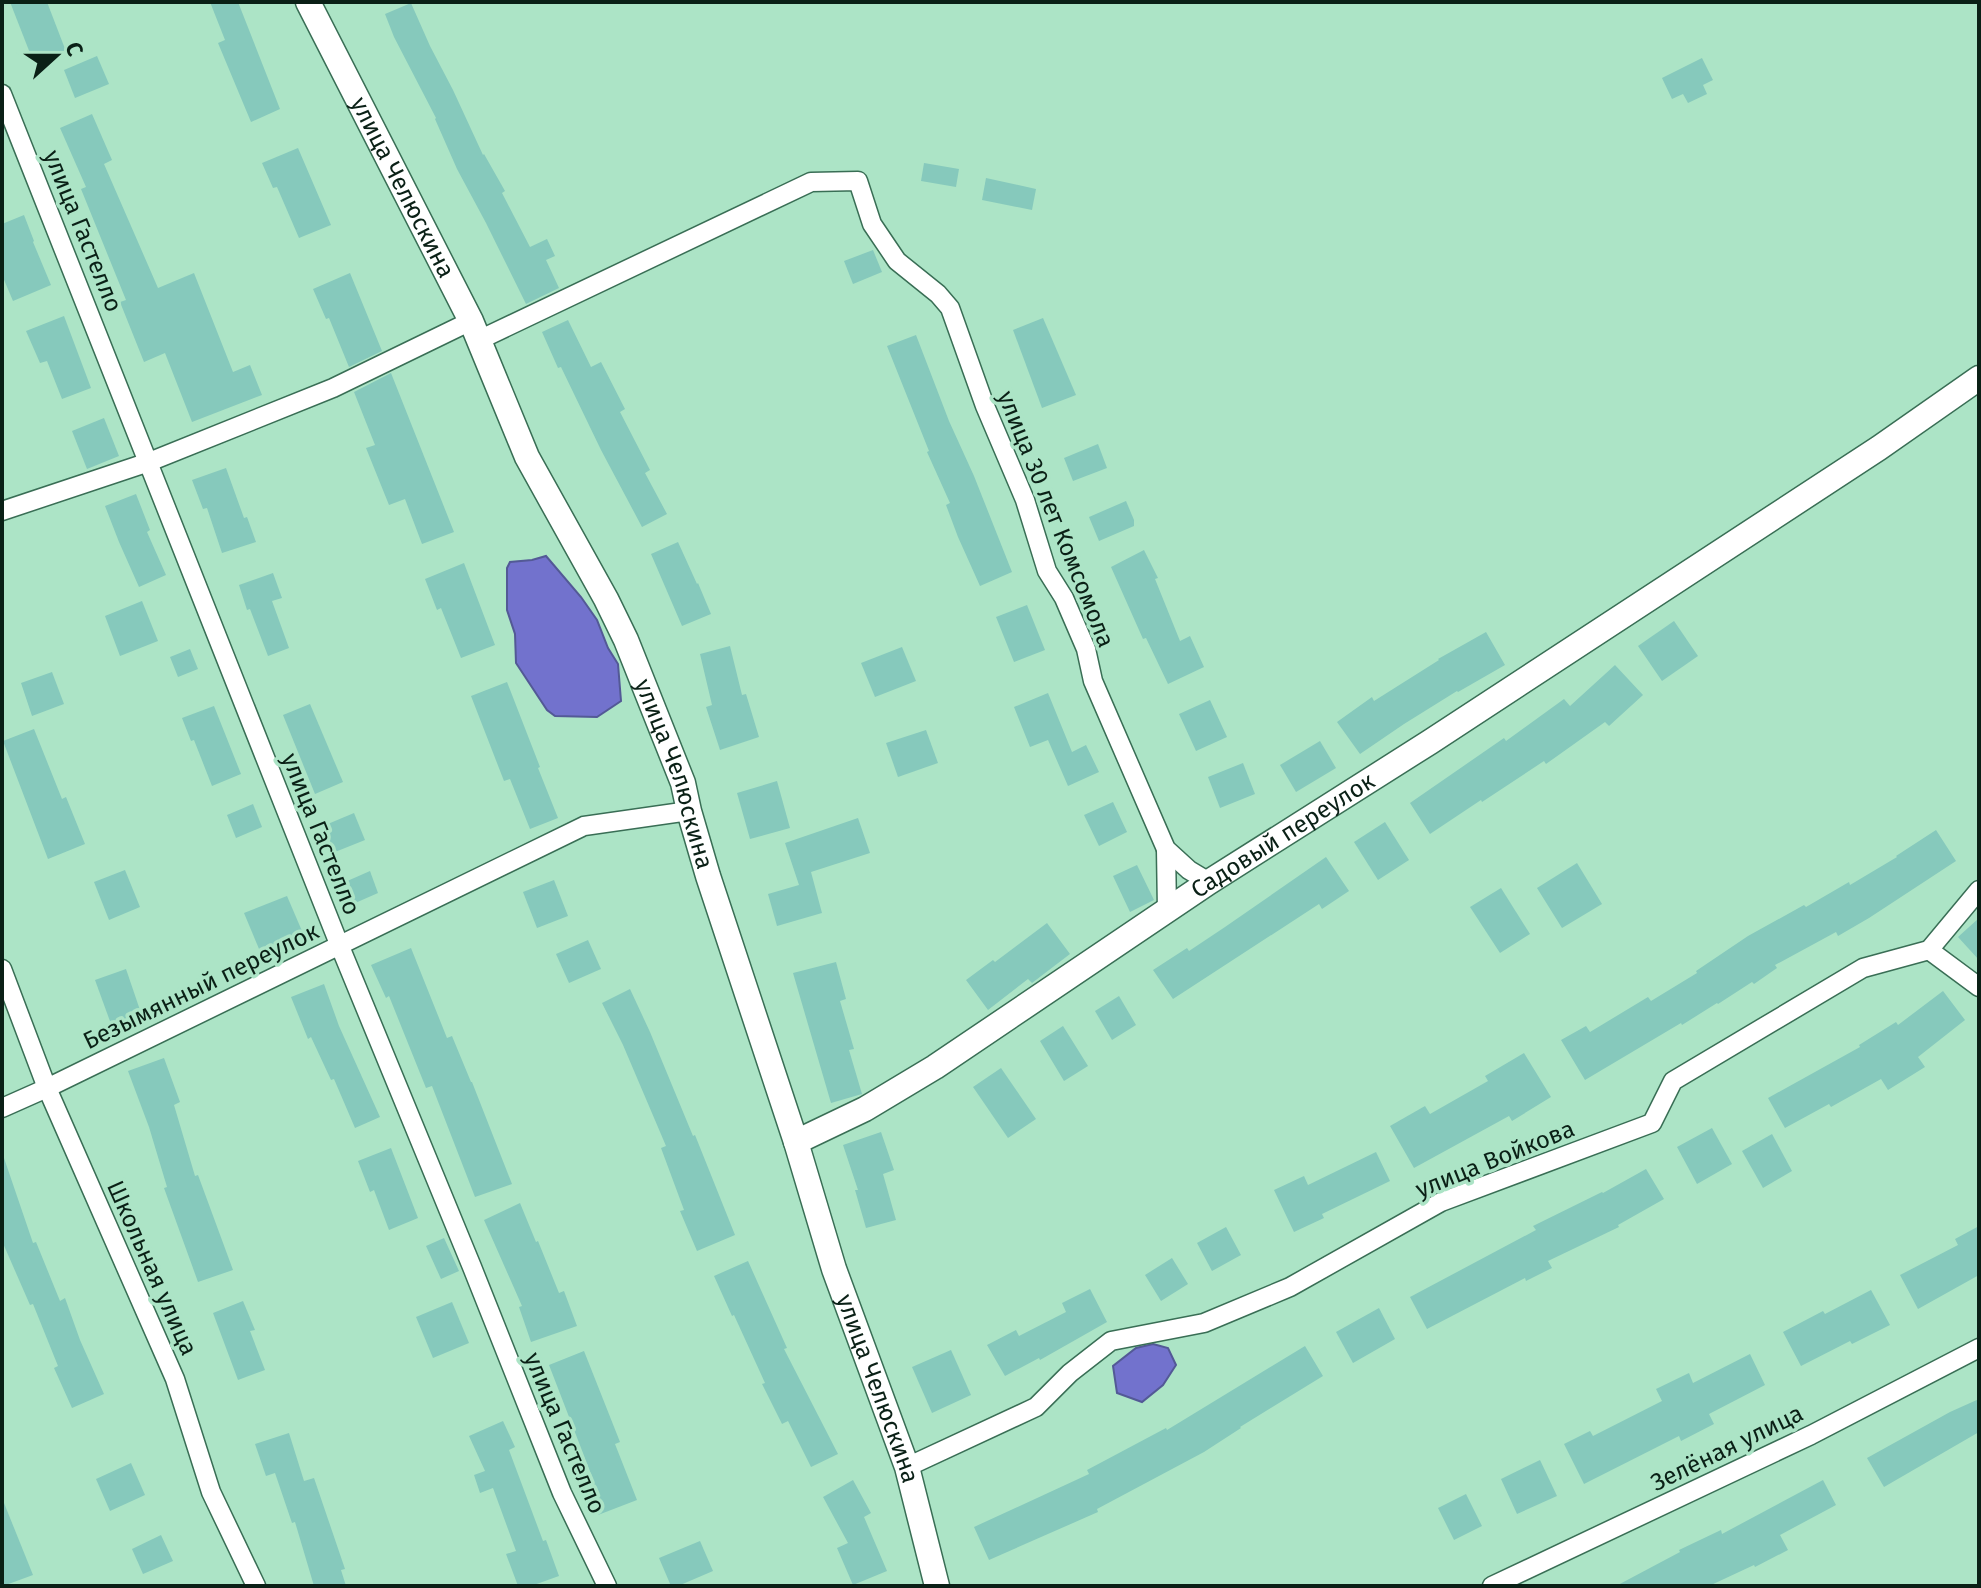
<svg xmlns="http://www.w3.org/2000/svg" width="1981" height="1588" viewBox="0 0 1981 1588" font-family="'Fira Sans',sans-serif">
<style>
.water{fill:#7272cd;stroke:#535996;stroke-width:2}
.building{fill:#86c9bc}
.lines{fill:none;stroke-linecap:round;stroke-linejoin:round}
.minor-casing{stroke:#396e55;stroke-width:21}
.tertiary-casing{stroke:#396e55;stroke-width:27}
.minor{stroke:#fff;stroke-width:18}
.tertiary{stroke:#fff;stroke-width:24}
.labels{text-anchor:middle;stroke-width:7;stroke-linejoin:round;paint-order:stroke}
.street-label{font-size:24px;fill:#0a2016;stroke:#ace4c6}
</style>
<rect width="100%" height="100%" fill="#ace4c6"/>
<g class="water">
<path d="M546,556L581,597L597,620L608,648L618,664L621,701L597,717L555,716L547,710L516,663L515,634L507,610V568L510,562L532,560Z"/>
<path d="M1153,1344L1168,1348L1176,1365L1163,1385L1142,1402L1117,1393L1113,1366L1136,1348Z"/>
</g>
<g class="building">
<path d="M10,2H47L67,54L35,66Z"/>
<path d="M210,2H238L280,109L251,122L218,43L225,40Z"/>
<path d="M411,3L430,46L453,90L483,155L484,154L505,191L502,193L530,247L547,239L555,256L546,260L559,288L526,304L486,223L457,169L435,119L436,118L394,37L385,14Z"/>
<path d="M97,56L109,84L75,98L64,70Z"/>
<path d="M1702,58L1713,80L1703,85L1707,94L1688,103L1683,94L1672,99L1662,78Z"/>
<path d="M92,114L112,160L104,164L158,288L194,273L233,372L250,365L262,395L192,422L165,353L144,362L120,302L126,300L81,189L86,187L60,128Z"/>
<path d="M298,148L331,225L299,238L277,187L273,188L262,163Z"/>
<path d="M924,163L959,169L956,187L921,181Z"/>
<path d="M986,178L1036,189L1032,210L982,200Z"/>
<path d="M24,215L34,241L33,242L51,285L13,301L2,275V224Z"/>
<path d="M873,250L882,272L853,284L844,261Z"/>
<path d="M350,273L382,351L349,367L329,318L326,319L313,289Z"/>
<path d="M64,316L91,388L62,399L47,361L40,363L26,331Z"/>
<path d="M1043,318L1076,395L1042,408L1013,330Z"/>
<path d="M568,320L591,367L601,362L625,409L620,412L650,470L645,473L667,514L642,527L601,450L561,367L558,368L542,332Z"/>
<path d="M916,335L949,421L974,476L1012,572L980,586L958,537L946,505L950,503L927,452L929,451L887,346Z"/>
<path d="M391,373L454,532L422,544L405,499L389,505L366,448L375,445L354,392Z"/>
<path d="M104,418L119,456L87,469L72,431Z"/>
<path d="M1098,444L1107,468L1073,481L1064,458Z"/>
<path d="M226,468L244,518L247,517L256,542L222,553L207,508L203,509L192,480Z"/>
<path d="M136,494L150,530L147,532L166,575L139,587L119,542L105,506Z"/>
<path d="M1126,501L1134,520V526L1099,541L1089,517Z"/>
<path d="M678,542L697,584L698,583L711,614L682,626L651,554Z"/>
<path d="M1144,550L1158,578L1155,579L1180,641L1190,636L1204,667L1168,684L1146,638L1143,639L1111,567Z"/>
<path d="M464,563L495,645L461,658L441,608L437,610L425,579Z"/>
<path d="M273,573L282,598L272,601L289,648L268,656L250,609L247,610L239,585Z"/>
<path d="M142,601L158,641L120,656L105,616Z"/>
<path d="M1027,605L1045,650L1014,662L996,617Z"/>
<path d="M1674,621L1698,656L1662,681L1638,646Z"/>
<path d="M1486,632L1505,665L1458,692L1457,691L1404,724L1360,754L1337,722L1372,697L1374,701L1439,660L1438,659Z"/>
<path d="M730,646L742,695L746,694L759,737L720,750L706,707L712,705L700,654Z"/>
<path d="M902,647L916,681L875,697L861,663Z"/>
<path d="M190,649L198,669L178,677L170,657Z"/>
<path d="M1615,665L1643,695L1609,726L1605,722L1546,764L1544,761L1482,802L1481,800L1430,834L1410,803L1504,738L1506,741L1564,699L1570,706Z"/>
<path d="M52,672L64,704L32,716L21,683Z"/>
<path d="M507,682L540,767L538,768L558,818L530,829L510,779L504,781L471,696Z"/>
<path d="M1048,693L1072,752L1086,745L1099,772L1068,786L1048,740L1030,747L1014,707Z"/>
<path d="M1210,700L1227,737L1196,751L1179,714Z"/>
<path d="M310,704L343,782L315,794L283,715Z"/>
<path d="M214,706L241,774L212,786L194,740L191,741L182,718Z"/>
<path d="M34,729L62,799L66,797L85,844L48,859L3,741Z"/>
<path d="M926,730L938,763L898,777L886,743Z"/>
<path d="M1320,741L1336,768L1296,792L1280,765Z"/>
<path d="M1243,763L1255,794L1220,808L1208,777Z"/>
<path d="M777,781L790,828L750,839L737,793Z"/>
<path d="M1113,802L1127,832L1099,846L1084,815Z"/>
<path d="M253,804L262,827L236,838L227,815Z"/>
<path d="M354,813L365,840L335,852L323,826Z"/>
<path d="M858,818L870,853L811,872L822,913L777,926L768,894L799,885L785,843Z"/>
<path d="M1385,822L1409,860L1378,880L1354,842Z"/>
<path d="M1936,830L1956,861L1869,918L1838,936L1836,932L1775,965L1777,968L1754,984L1752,982L1718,1004L1717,1003L1682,1025L1681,1023L1585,1080L1561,1040L1586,1026L1590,1032L1648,997L1651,1001L1697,973L1696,971L1748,936L1804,905L1806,907L1849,882L1850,885L1897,857L1896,856Z"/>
<path d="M1326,857L1349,891L1322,909L1319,904L1173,999L1153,970L1187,948L1189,951L1225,927Z"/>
<path d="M1577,863L1602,904L1562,928L1537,888Z"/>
<path d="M1137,865L1154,900L1130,912L1113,876Z"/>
<path d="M125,870L140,907L109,920L94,882Z"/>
<path d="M370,871L378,893L353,904L345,882Z"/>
<path d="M554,880L568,916L537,928L523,892Z"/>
<path d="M1501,888L1530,934L1500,953L1470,907Z"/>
<path d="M287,896L305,938L262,956L244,913Z"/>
<path d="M1979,918V960L1958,937Z"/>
<path d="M1047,923L1070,954L1032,983L1028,979L988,1010L966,980L993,960L995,962Z"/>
<path d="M588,940L601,969L569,983L556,954Z"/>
<path d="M411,948L447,1038L452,1036L471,1082H472L512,1184L475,1197L432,1086L426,1088L389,996L386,998L371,965Z"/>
<path d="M836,962L846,999L840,1001L854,1049L849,1050L862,1094L831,1103L793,973Z"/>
<path d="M126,969L141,1013L111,1024L95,980Z"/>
<path d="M324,984L339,1026L380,1117L355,1128L334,1079L331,1080L311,1037L308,1039L291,997Z"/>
<path d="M630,989L650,1032L693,1136L695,1135L735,1235L697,1251L680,1211L684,1210L661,1148L666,1146L623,1045L602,1003Z"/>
<path d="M1943,991L1965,1020L1918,1057L1925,1067L1888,1090L1881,1079L1831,1107L1829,1104L1785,1128L1768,1098L1860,1047L1859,1045L1896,1022L1898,1025Z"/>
<path d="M1119,996L1136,1025L1112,1040L1095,1011Z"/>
<path d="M1063,1026L1088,1066L1064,1081L1040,1041Z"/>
<path d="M1524,1053L1551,1097L1512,1121L1509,1116L1414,1168L1390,1126L1425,1106L1430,1114L1488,1081L1485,1076Z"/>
<path d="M164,1058L180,1102L174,1105L195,1176L198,1175L233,1270L198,1282L164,1188L167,1187L149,1127L128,1071Z"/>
<path d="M1001,1068L1036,1119L1008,1138L973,1087Z"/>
<path d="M1712,1128L1732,1164L1697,1184L1677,1147Z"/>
<path d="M881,1132L894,1170L883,1174L896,1220L866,1228L855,1190H858L843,1145Z"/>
<path d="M1772,1134L1792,1171L1763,1188L1742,1151Z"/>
<path d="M391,1148L418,1218L389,1230L374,1190L370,1192L358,1161Z"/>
<path d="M1376,1152L1390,1181L1322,1214L1324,1218L1294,1232L1274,1190L1304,1176L1308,1185Z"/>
<path d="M2,1158H4L33,1243L36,1242L60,1301L65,1298L80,1340L104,1394L72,1408L54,1368L58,1366L33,1304L30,1305L2,1241Z"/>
<path d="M1646,1169L1664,1199L1618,1225L1619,1227L1548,1261L1552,1268L1526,1281L1525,1278L1427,1329L1410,1297L1536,1230L1533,1226L1602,1192L1603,1193Z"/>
<path d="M520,1203L536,1242L538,1241L559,1293L564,1291L577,1326L531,1342L519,1307L522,1306L484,1220Z"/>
<path d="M1979,1226V1275L1918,1309L1900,1275L1958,1245L1955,1239Z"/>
<path d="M1226,1227L1241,1255L1212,1271L1197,1243Z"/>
<path d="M444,1238L459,1271L441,1279L426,1246Z"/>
<path d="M1172,1258L1188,1284L1161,1301L1145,1275Z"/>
<path d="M748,1261L787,1348L784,1349L838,1454L811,1467L788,1421L782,1424L762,1384L765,1383L734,1315L732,1316L714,1276Z"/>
<path d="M1090,1289L1107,1322L1040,1360L1039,1358L1005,1376L987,1345L1016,1330L1019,1336L1066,1312L1062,1303Z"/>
<path d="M1871,1290L1890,1325L1852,1344L1850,1341L1801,1366L1783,1332L1823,1311L1825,1314Z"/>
<path d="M243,1301L255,1330L250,1331L265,1370L238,1380L213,1313Z"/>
<path d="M452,1302L469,1343L433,1358L416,1317Z"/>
<path d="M1379,1308L1395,1339L1353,1363L1336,1332Z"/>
<path d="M1305,1346L1323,1376L1240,1427L1241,1428L1204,1452L1097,1509L1098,1512L989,1560L974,1527L1089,1474L1087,1470L1166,1428L1167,1430Z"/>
<path d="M951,1350L971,1395L932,1413L912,1367Z"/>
<path d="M584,1351L620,1442L615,1444L637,1500L598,1515L586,1482L593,1479L549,1365Z"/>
<path d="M1750,1354L1765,1385L1709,1414L1714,1424L1681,1441L1679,1436L1584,1484L1564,1444L1590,1431L1593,1436L1662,1401L1656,1389L1689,1373L1693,1383Z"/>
<path d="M1979,1399V1432L1884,1487L1867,1458L1950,1412Z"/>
<path d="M503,1421L515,1447L509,1450L543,1541L546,1540L559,1576L531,1586H518L506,1554L516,1551L493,1488L480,1493L474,1475L485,1471L469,1436Z"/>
<path d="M289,1433L304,1481L314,1478L345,1569L341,1570L346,1586H314L295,1522L292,1523L275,1473L266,1476L255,1444Z"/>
<path d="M1540,1460L1557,1496L1517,1514L1501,1479Z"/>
<path d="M131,1463L145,1495L110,1511L96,1479Z"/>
<path d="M853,1480L871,1513L864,1517L887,1571L853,1585L837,1548L848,1543L823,1497Z"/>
<path d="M1823,1480L1836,1505L1780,1535L1788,1550L1755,1567L1754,1565L1709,1586H1616L1680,1552L1679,1550L1721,1530L1722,1534Z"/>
<path d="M1466,1494L1482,1526L1454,1540L1438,1508Z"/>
<path d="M2,1498L33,1575L3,1586H2Z"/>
<path d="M161,1535L173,1561L143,1574L132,1549Z"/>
<path d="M700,1541L713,1571L678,1586H671L659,1558Z"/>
</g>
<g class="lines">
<defs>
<g id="minor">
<path d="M2,94L339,944L472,1267L562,1493L607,1586"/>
<path d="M479,340L811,182L858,181L872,224L897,261L938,294L950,308L985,406L1025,500L1047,571L1064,598L1086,649L1093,681L1166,849L1189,870L1209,882"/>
<path d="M2,511L149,462L333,388L471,321"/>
<path d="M1166,849L1167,911"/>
<path d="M1929,950L1979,987"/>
<path d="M2,969L47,1088L175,1379L211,1492L256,1586"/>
<path d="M2,1108L47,1088L584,826L689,811"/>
<path d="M907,1467L1036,1407L1070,1373L1111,1341L1204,1323L1290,1287L1441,1202L1652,1123L1673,1081L1863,968L1929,950L1979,890"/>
<path d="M1492,1586L1811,1435L1979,1348"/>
</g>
<g id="tertiary">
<path id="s1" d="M308,2L471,321L527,457L606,599L626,640L683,783L689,811L708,876L796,1142L834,1269L907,1467L937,1586"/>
<path id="s2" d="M796,1142L865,1109L935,1067L1209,882L1430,742L1879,448L1979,378"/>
</g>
</defs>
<use href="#minor" class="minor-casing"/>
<use href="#tertiary" class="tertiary-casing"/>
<use href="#minor" class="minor"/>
<use href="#tertiary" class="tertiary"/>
</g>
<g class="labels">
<g class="street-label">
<text dy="8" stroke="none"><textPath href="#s1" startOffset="208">улица Челюскина</textPath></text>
<text transform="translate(83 231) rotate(68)" y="8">улица Гастелло</text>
<text transform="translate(1056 519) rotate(68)" y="8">улица 30 лет Комсомола</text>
<text dy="8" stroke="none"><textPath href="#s1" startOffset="856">улица Челюскина</textPath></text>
<text transform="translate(321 834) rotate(68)" y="8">улица Гастелло</text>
<text dy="8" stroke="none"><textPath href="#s2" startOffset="576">Садовый переулок</textPath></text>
<text transform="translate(201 986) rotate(-26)" y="8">Безымянный переулок</text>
<text transform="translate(1495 1159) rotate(-22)" y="8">улица Войкова</text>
<text transform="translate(152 1268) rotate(66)" y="8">Школьная улица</text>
<text dy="8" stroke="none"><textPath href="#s1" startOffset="1504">улица Челюскина</textPath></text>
<text transform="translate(565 1433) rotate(67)" y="8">улица Гастелло</text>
<text transform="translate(1727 1448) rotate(-26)" y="8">Зелёная улица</text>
</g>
</g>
<rect width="1981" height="1588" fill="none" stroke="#0a2016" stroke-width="8"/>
<g transform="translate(56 56) rotate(69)" stroke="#ace4c6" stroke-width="6" paint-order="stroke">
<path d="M0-6L14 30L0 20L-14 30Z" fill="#0a2016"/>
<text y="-12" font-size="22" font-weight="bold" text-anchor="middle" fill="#0a2016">С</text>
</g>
</svg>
